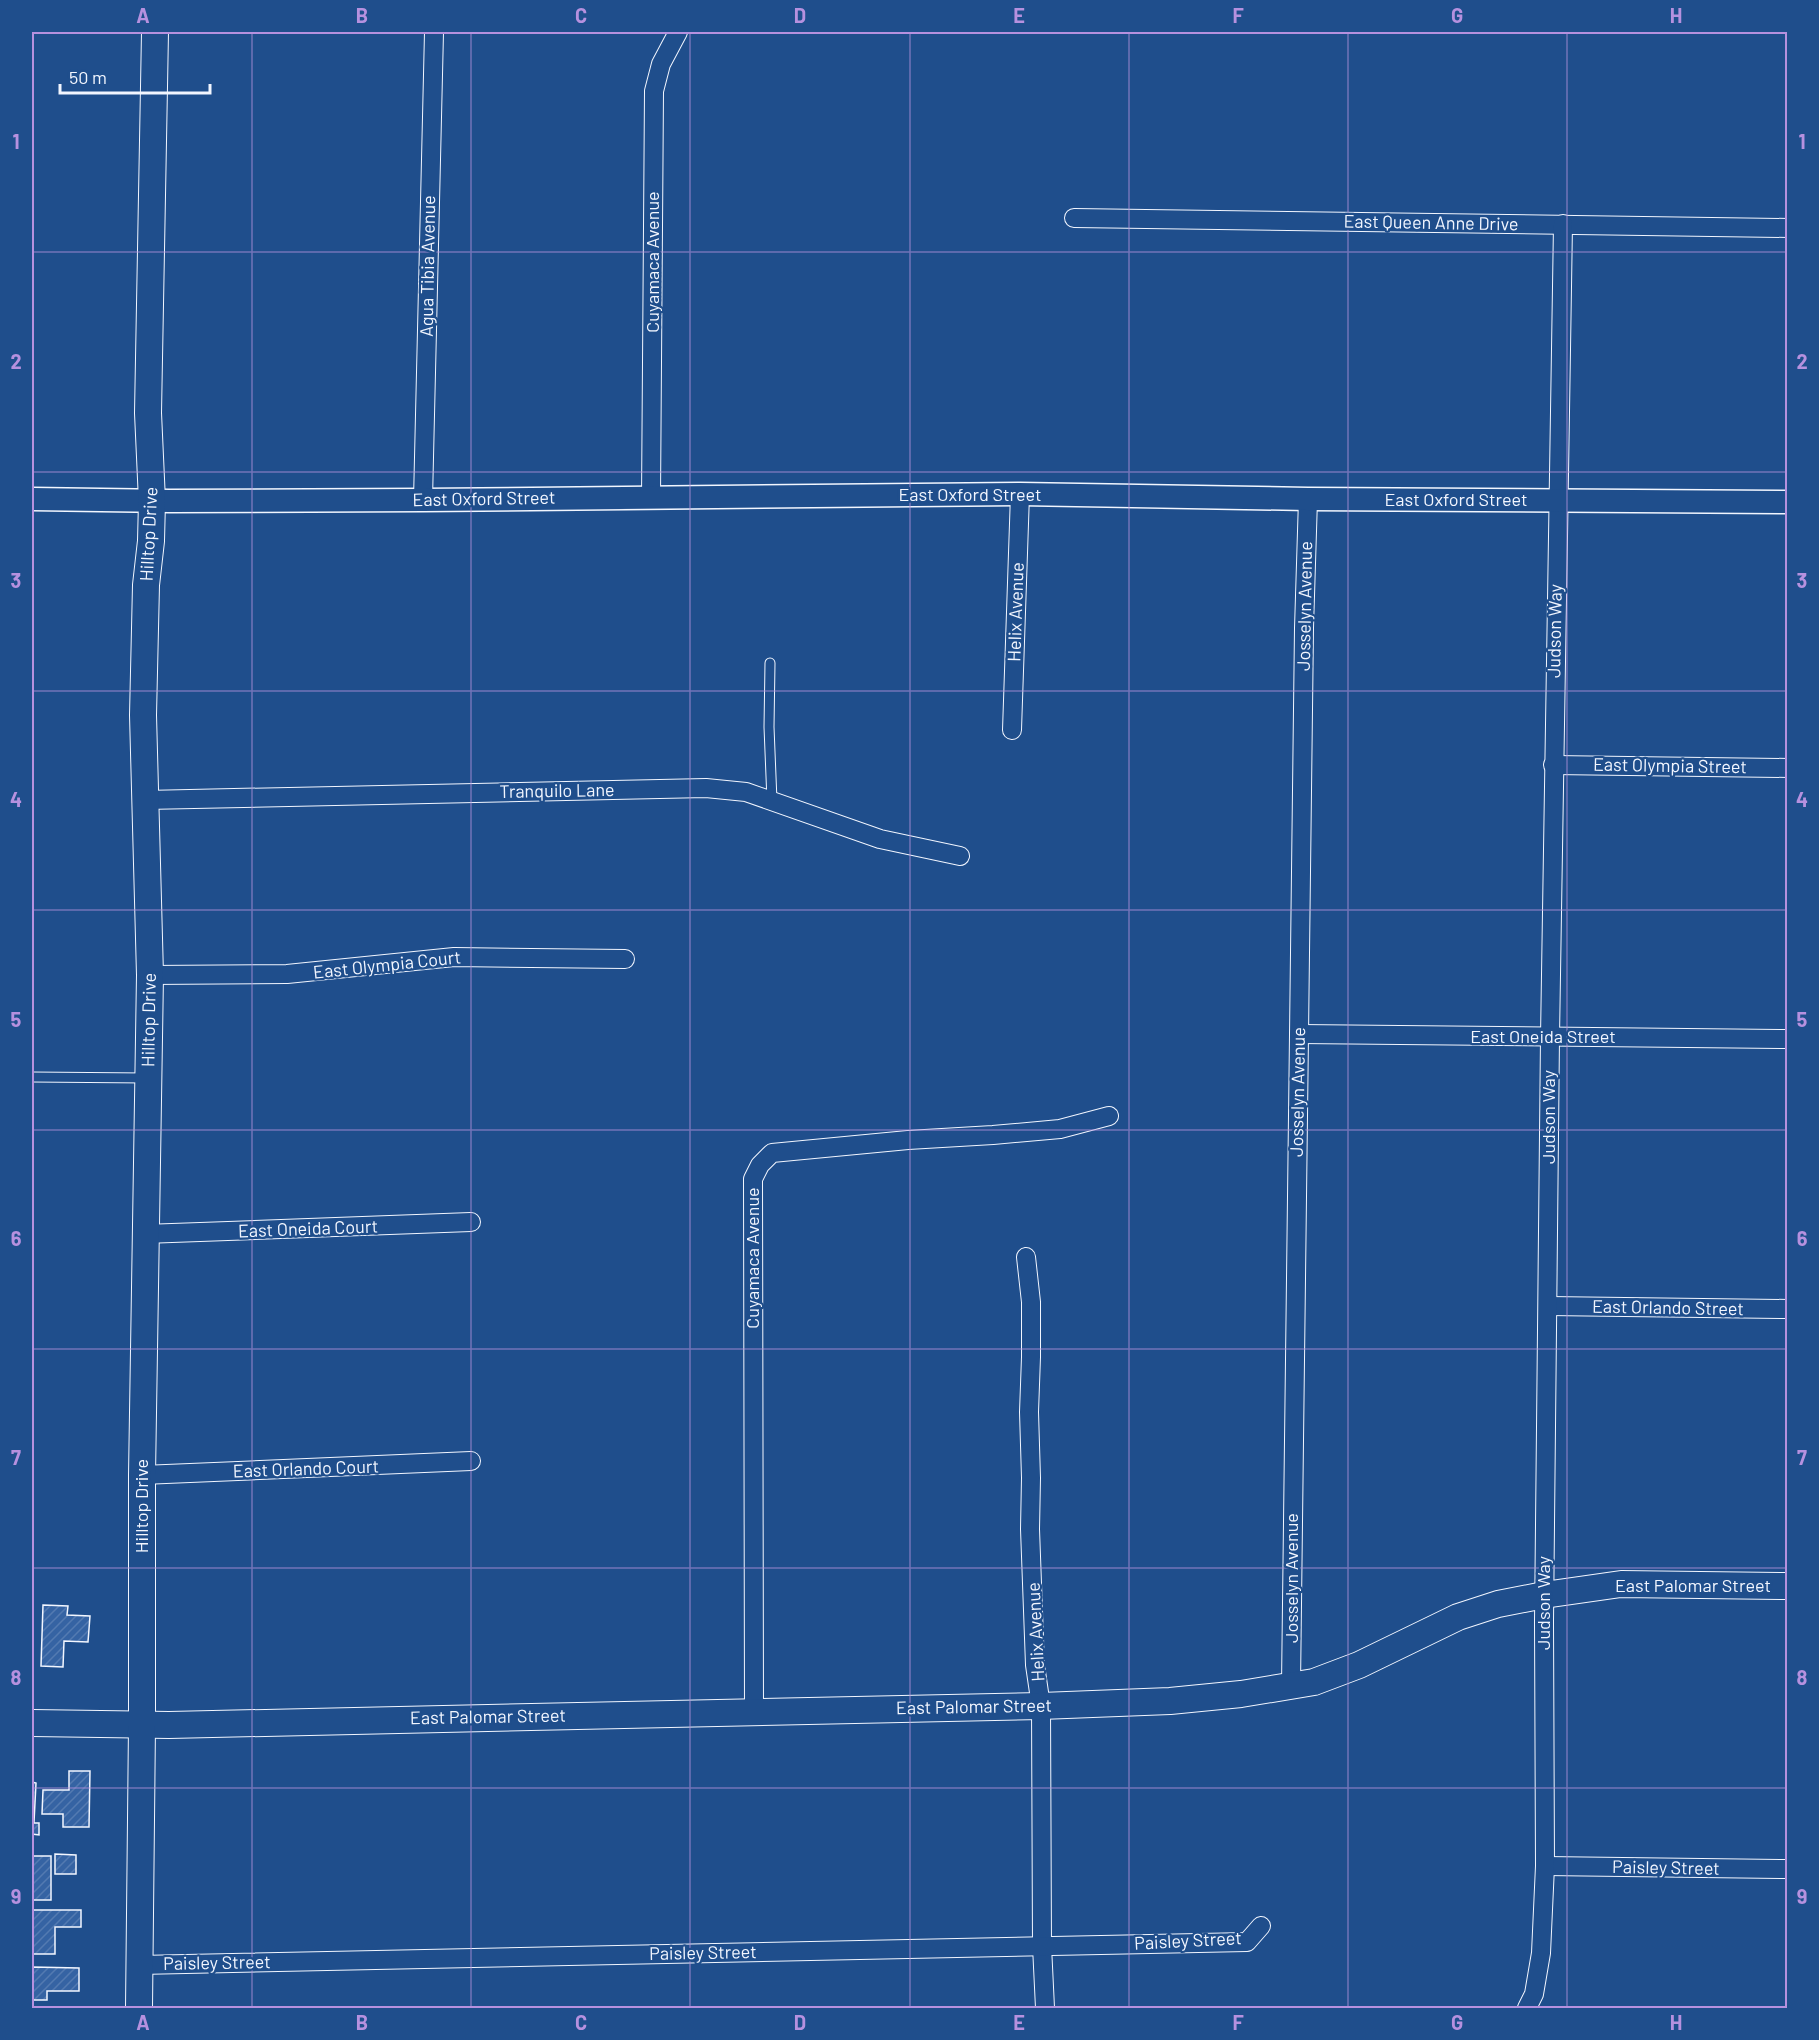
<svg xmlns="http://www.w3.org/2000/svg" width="1819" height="2040" viewBox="0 0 1819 2040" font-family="Barlow,sans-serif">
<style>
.building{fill:url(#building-hatch);stroke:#f2f6ff;stroke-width:1.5}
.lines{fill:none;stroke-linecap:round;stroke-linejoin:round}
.service-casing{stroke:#f2f6ff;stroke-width:11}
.minor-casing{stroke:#f2f6ff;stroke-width:20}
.tertiary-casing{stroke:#f2f6ff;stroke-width:25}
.secondary-casing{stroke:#f2f6ff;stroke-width:28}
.service{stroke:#1f4e8c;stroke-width:9}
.minor{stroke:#1f4e8c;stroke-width:18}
.tertiary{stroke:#1f4e8c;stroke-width:22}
.secondary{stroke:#1f4e8c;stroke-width:26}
.grid{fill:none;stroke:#b691df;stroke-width:1.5;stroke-opacity:0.55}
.labels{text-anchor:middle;stroke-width:4.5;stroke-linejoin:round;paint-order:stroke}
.street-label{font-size:18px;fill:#f2f6ff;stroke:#1f4e8c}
.neatline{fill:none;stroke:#b691df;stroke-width:2}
.grid-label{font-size:20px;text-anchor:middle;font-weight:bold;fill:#b691df}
</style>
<defs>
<pattern id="building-hatch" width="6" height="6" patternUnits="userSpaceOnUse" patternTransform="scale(1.5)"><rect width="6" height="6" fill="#3563a3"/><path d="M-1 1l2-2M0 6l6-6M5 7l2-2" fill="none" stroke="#537ab1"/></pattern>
</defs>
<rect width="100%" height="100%" fill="#1f4e8c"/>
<g class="building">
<path d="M43,1605L68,1606L67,1615L90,1616L88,1642L64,1641L63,1667L41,1666Z"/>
<rect x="32" y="1617" width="1" height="25"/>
<path d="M69,1771H90L89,1827H63V1814H42L43,1790H69Z"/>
<path d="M32,1782L36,1783L34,1822L32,1821Z"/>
<path d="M32,1823H39V1835L32,1834Z"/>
<path d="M55,1854L76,1855V1874H55Z"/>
<rect x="32" y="1856" width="19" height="44"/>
<path d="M32,1910H81V1927H55V1954H32Z"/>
<path d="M32,1967L79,1968V1991H47V2000H32Z"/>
</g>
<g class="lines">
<defs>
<g id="service">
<path d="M770,663L769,727L772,801"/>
<path d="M32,1077L146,1078"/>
</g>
<g id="minor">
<path d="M1074,218L1788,228"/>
<path d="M651,498L654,91L661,64L678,32"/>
<path d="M423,500L434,32"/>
<path d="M1012,730L1020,494"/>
<path d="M1553,765L1788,768"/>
<path d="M145,800L706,788L746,792L880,839L960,856"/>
<path d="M150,975L287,974L454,957L625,959"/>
<path d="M1299,1034L1788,1039"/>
<path d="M144,1234L471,1222"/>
<path d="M1026,1257L1031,1302V1357L1029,1412L1031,1478L1030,1529L1035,1665L1041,1706L1042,1946L1045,2008"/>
<path d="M1548,1306L1788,1309"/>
<path d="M142,1475L471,1461"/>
<path d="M1291,1685L1304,628L1308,499"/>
<path d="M754,1711L753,1179L760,1165L772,1153L908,1140L993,1135L1060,1129L1109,1116"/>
<path d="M1545,1866L1788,1869"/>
<path d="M139,1965L1247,1942L1261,1926"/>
<path d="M1527,2008L1534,1994L1541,1953L1545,1866L1544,1622L1550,1037L1563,224"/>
</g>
<path id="tertiary" d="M32,499L170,501L423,500L1020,494L1308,499L1788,502"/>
<g id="secondary">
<path d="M32,1723L169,1725L1041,1706L1170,1701L1241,1694L1314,1682L1359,1665L1458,1617L1498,1604L1544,1595L1621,1584L1788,1586"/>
<path d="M139,2008L142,1725V1475L150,975L143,715L146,585L151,541L152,501L148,413L155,32"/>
</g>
</defs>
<use href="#service" class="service-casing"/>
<use href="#minor" class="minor-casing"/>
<use href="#tertiary" class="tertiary-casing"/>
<use href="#secondary" class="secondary-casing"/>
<use href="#service" class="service"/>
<use href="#minor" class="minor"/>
<use href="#tertiary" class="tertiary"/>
<use href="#secondary" class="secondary"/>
</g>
<path class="grid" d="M252,32V2008M471,32V2008M690,32V2008M910,32V2008M1129,32V2008M1348,32V2008M1567,32V2008M32,252H1788M32,472H1788M32,691H1788M32,910H1788M32,1130H1788M32,1349H1788M32,1568H1788M32,1788H1788"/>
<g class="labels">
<g class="street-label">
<text transform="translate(1431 223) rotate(1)" y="6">East Queen Anne Drive</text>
<text transform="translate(653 262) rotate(-90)" y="6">Cuyamaca Avenue</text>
<text transform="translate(428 266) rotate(-89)" y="6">Agua Tibia Avenue</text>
<text x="970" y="501">East Oxford Street</text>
<text transform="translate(484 499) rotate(-1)" y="6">East Oxford Street</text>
<text x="1456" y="506">East Oxford Street</text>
<text transform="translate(149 534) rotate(-87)" y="6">Hilltop Drive</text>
<text transform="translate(1305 606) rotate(-89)" y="6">Josselyn Avenue</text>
<text transform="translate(1016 612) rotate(-88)" y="6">Helix Avenue</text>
<text transform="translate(1555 631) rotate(-89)" y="6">Judson Way</text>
<text transform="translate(1670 766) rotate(1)" y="6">East Olympia Street</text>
<text transform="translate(557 791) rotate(-1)" y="6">Tranquilo Lane</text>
<text transform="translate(387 965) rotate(-6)" y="6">East Olympia Court</text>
<text transform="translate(149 1020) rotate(-89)" y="6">Hilltop Drive</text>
<text x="1543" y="1043">East Oneida Street</text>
<text transform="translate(1298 1092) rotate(-89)" y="6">Josselyn Avenue</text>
<text transform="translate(1549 1117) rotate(-90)" y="6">Judson Way</text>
<text transform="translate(308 1229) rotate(-2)" y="6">East Oneida Court</text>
<text transform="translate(753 1258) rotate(-90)" y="6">Cuyamaca Avenue</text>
<text transform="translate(1668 1308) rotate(1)" y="6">East Orlando Street</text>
<text transform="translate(306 1469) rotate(-2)" y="6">East Orlando Court</text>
<text transform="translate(142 1506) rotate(-90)" y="6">Hilltop Drive</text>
<text transform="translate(1292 1578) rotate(-90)" y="6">Josselyn Avenue</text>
<text x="1693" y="1592">East Palomar Street</text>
<text transform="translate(1544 1603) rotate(-90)" y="6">Judson Way</text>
<text transform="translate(1036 1632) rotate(-93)" y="6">Helix Avenue</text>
<text transform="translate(974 1707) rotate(-1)" y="6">East Palomar Street</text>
<text transform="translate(488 1717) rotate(-1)" y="6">East Palomar Street</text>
<text transform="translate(1666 1868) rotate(1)" y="6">Paisley Street</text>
<text transform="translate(1188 1941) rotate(-3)" y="6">Paisley Street</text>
<text transform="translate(703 1953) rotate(-1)" y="6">Paisley Street</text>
<text transform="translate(217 1963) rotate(-1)" y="6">Paisley Street</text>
</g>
</g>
<rect width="1819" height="2040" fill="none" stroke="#1f4e8c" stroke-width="66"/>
<path d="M60 84v9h150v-9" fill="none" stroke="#f2f6ff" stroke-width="3"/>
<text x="69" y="84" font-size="18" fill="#f2f6ff" stroke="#1f4e8c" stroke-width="4.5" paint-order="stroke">50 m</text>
<rect x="33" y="33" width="1753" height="1974" class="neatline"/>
<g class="grid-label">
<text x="143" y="23">A</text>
<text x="362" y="23">B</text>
<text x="581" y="23">C</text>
<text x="800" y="23">D</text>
<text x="1019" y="23">E</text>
<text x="1238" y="23">F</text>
<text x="1457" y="23">G</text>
<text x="1676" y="23">H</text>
<text x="16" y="149">1</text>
<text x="1802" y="149">1</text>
<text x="16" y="369">2</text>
<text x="1802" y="369">2</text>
<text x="16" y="588">3</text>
<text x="1802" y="588">3</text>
<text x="16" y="807">4</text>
<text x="1802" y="807">4</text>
<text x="16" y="1027">5</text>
<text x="1802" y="1027">5</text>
<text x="16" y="1246">6</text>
<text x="1802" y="1246">6</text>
<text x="16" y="1465">7</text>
<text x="1802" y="1465">7</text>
<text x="16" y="1685">8</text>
<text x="1802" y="1685">8</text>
<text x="16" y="1904">9</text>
<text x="1802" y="1904">9</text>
<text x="143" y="2030">A</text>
<text x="362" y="2030">B</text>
<text x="581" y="2030">C</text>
<text x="800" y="2030">D</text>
<text x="1019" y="2030">E</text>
<text x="1238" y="2030">F</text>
<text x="1457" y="2030">G</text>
<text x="1676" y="2030">H</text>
</g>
</svg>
